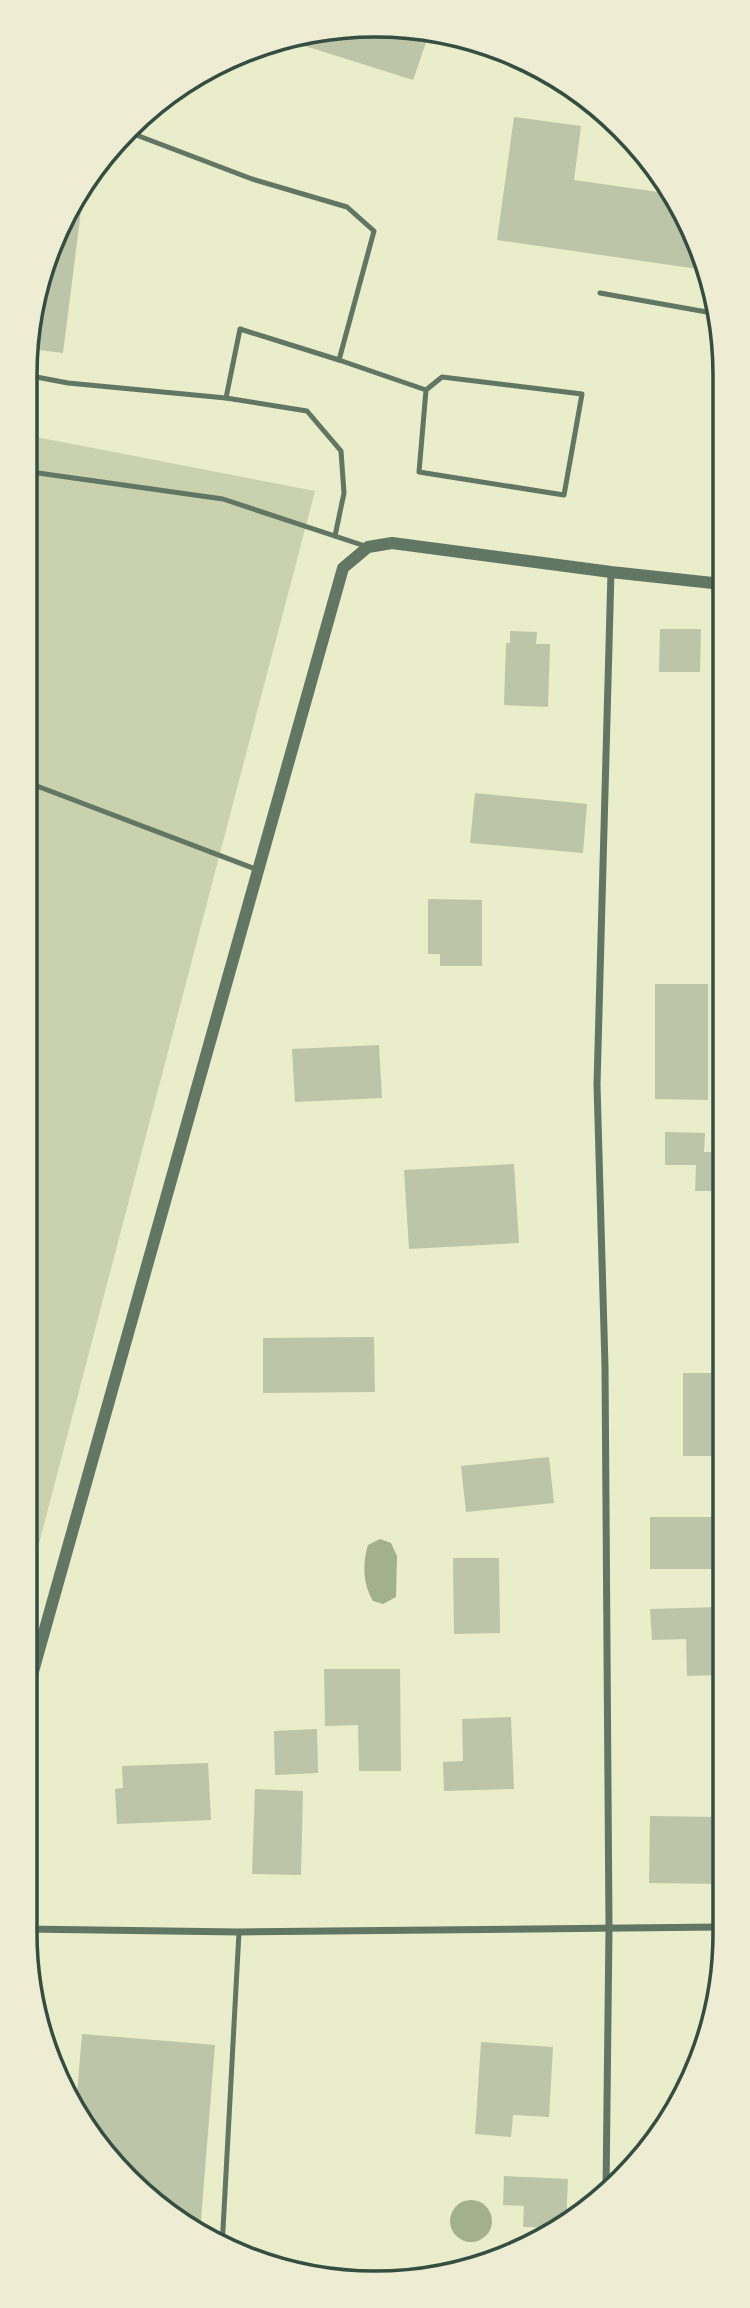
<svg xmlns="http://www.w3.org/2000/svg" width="750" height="2308" viewBox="0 0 750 2308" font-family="Poppins,sans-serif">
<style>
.green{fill:#cad2ad}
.water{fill:#a3b18a}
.building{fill:#bcc5a7}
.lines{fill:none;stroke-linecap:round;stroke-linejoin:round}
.service{stroke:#617663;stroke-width:5}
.minor{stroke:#617663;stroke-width:7}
.tertiary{stroke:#617663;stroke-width:12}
.rim{fill:none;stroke:#344e41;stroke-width:3.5}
</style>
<rect width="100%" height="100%" fill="#e9edc9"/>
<path class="green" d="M31,436L315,491L26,1593Z"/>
<g class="water">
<path d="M380,1539L391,1543L397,1556L396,1597L383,1604L373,1601C363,1585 362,1564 368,1545Z"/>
<circle cx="471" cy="2221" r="21"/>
</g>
<g class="building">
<path d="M307,31H430L413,80L286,40Z"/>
<path d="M514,117L581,126L574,180L672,194L690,220L705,270L497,240Z"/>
<path d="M85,179L63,353L31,349V306Z"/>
<path d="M660,629H701L700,672H659Z"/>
<path d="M510,631L537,632L536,644H550L548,707L504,705L506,643H510Z"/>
<path d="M475,793L587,804L583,853L470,843Z"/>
<path d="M428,899L482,900V966H440V954H428Z"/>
<path d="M655,984H708V1100L655,1099Z"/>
<path d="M379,1045L382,1098L295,1102L292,1049Z"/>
<path d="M665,1132L705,1133L704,1152H721V1191H695L696,1165H665Z"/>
<path d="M514,1164L519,1243L409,1249L404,1170Z"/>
<path d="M374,1337L375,1392L263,1393V1338Z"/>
<rect x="683" y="1373" width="37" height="83"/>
<path d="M549,1457L554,1503L466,1512L461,1466Z"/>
<rect x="650" y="1517" width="63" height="52"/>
<path d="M453,1558H499L500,1633L454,1634Z"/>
<path d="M720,1607L719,1675L687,1676L686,1639L652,1640L650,1609Z"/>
<path d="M324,1669H400L401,1771H359L358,1725L325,1726Z"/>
<path d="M511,1717L514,1789L444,1791L443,1762L463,1761L462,1719Z"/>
<path d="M317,1729L318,1773L275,1775L274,1731Z"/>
<path d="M208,1763L211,1820L117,1824L115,1789L123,1788L122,1766Z"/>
<path d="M255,1789L303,1791L301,1875L252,1874Z"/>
<path d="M650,1816L719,1817V1884L649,1883Z"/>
<path d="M82,2034L215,2045L200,2232L112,2164L76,2107Z"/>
<path d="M481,2042L553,2047L549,2117L513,2115L511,2137L475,2134Z"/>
<path d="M504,2176L568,2179L566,2222L553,2228L523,2227L524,2206L503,2205Z"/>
</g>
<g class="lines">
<g class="service">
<path d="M131,133L252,179L347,207L374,231L339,360L240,329L226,398"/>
<path d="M600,293L718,314"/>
<path d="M339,360L426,390L419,472L564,495L582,394L442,377L426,390"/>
<path d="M31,376L68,383L226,398L307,411L341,451L344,493L335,536"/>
<path d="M31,472L223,499L368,547"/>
<path d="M29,783L258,870"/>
<path d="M222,2248L239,1932"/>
</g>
<g class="minor">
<path d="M25,1929L239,1932L719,1927"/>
<path d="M606,2192L609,1928L605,1366L597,1085L611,572"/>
</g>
<path class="tertiary" d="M25,1700L343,568L368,547L392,543L611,572L722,584"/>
</g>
<path d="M0 0H750V2308H0ZM375 37H375A338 338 0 0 1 713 375V1933A338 338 0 0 1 375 2271H375A338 338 0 0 1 37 1933V375A338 338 0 0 1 375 37Z" fill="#eeecd3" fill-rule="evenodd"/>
<path class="rim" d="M375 37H375A338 338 0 0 1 713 375V1933A338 338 0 0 1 375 2271H375A338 338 0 0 1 37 1933V375A338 338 0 0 1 375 37Z"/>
</svg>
